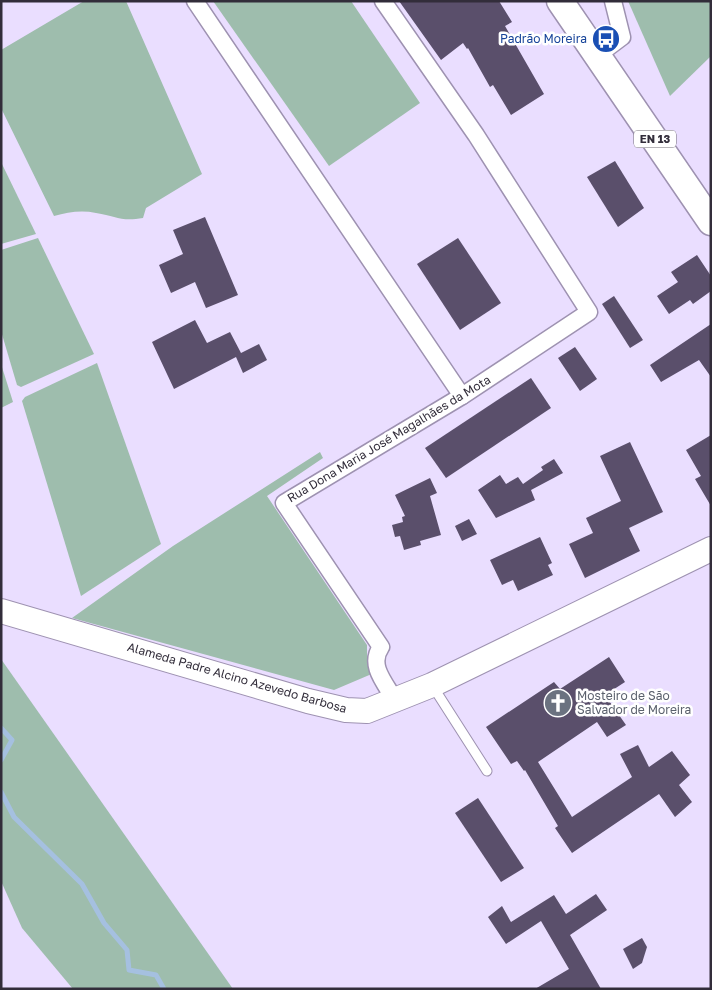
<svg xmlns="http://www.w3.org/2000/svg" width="712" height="990" viewBox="0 0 712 990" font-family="'Golos Text',sans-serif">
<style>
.green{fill:#9ebdad}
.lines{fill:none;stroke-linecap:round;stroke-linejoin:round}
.stream{stroke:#a5c0e0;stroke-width:5}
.building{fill:#5a4f6b}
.lane-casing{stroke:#9e92b1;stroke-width:11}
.street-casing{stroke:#9e92b1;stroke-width:19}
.secondary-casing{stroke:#9e92b1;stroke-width:26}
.primary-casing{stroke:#9e92b1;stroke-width:29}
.lane{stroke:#fff;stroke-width:9}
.street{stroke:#fff;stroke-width:16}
.secondary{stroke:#fff;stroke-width:24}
.primary{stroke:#fff;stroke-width:26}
.labels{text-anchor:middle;stroke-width:5;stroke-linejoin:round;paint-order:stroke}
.shield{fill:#fff;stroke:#706c75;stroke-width:1}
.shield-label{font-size:11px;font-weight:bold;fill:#322d3a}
.transit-label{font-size:12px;fill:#164399;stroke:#fff;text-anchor:end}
.street-label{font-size:12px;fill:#322d3a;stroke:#fff}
.worship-label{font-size:12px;fill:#5b616d;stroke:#fff;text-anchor:start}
</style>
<rect width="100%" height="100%" fill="#eadeff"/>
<g class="green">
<path d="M84,1H126L202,174L146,208L143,218C121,222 116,216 96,213C82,210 68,212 54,216L1,108V50Z"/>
<path d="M213,1H351L420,103L329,166Z"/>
<path d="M628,1H711V56L670,96Z"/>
<path d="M1,162L36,234L1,244Z"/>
<path d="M38,238L94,354L21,387L17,385L1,331V250Z"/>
<path d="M97,363L161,544L81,596L22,401L25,397Z"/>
<path d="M1,364L13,402L1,408Z"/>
<path d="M320,452L323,458L267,496L367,645V655L374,673L334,690L72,618L173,546Z"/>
<path d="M1,659L233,989H73L22,928L1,881Z"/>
</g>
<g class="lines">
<g class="stream">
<path d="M1,728L12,740L1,760"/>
<path d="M1,792L14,817L82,884L104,923L127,950L129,970L156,975L164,989"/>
</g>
</g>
<g class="building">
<path d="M399,1H499L512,22L505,26L544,94L511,115L493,85L490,87L468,48L467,49L463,43L441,60Z"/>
<path d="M615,161L644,208L618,227L587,177Z"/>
<path d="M205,217L238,295L206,308L195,282L171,293L159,265L183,254L173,230Z"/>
<path d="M458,238L501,303L460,330L417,264Z"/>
<path d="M697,255L711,276V291L693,304L690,300L669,314L657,296L678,282L671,272Z"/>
<path d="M614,296L643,340L630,348L602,304Z"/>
<path d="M195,320L207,343L230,332L241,353L259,344L267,360L243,373L236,357L174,389L152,342Z"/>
<path d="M711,324V377L699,360L661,382L650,365Z"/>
<path d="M575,347L597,379L580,391L558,358Z"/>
<path d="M531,378L551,408L446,478L425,448Z"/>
<path d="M711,435V506L695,479L701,476L686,450Z"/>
<path d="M630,442L663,512L629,528L640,551L585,578L569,544L593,533L586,518L621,501L600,456Z"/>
<path d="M554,459L563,473L531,490L535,500L496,518L478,490L500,475L506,484L518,477L523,484L543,470L541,467Z"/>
<path d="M430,478L437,493L430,496L441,535L420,541L421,545L404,550L400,536L395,537L392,525L403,522L402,517L405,516L395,495Z"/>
<path d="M469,519L477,534L462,541L455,526Z"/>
<path d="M540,537L552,563L548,565L553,575L518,591L513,580L502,585L490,560Z"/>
<path d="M609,657L625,682L605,695L626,725L607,737L597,722L538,762L572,817L632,777L620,754L638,745L649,767L672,751L690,775L679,785L692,802L675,817L659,794L572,853L555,828L558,826L525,770L524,771L517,761L511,764L486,727L554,682L560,689Z"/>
<path d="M478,798L524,868L501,882L455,813Z"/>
<path d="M596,894L607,910L570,935L601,989H535L569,969L541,921L506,944L488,917L502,906L511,922L554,895L566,914Z"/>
<path d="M642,938L647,947L642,963L633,969L623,949Z"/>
</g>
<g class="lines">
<defs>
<path id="lane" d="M432,685L487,771"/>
<g id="street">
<path d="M195,1L462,396"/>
<path d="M383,1L476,135L589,312L462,396L284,503L381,647C368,665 385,683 395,700"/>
<path d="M598,55L622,37L613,1"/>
</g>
<path id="secondary" d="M1,611L308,701L346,710L367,711L432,685L711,549"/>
<path id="primary" d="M560,1L711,222"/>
</defs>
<use href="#lane" class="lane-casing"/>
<use href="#street" class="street-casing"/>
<use href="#secondary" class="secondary-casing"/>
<use href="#primary" class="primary-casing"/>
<use href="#lane" class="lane"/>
<use href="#street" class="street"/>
<use href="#secondary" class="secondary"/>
<use href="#primary" class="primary"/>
</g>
<defs>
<symbol id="bus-disc" viewBox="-11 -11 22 22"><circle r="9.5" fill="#1a4fb4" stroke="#fff"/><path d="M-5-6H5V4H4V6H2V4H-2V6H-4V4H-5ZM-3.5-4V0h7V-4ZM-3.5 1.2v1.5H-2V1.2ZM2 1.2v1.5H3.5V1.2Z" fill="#fff"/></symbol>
<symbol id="church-disc" viewBox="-11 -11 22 22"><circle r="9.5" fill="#6b7280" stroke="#fff"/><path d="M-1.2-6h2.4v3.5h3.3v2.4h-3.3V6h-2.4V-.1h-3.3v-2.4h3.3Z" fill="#fff"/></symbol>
</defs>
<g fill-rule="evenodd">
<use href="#bus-disc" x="590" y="23" width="32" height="32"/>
<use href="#church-disc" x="542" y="687" width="32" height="32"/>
</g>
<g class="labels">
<rect class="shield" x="634" y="130.5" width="42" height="17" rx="4"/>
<g class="shield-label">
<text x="655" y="143">EN 13</text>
</g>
<g class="transit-label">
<text x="587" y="43">Padrão Moreira</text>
</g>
<g class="street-label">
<text transform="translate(389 439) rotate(-31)" y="4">Rua Dona Maria José Magalhães da Mota</text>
<text transform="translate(237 678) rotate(16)" y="4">Alameda Padre Alcino Azevedo Barbosa</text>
</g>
<g class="worship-label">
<text x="577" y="700">Mosteiro de São<tspan x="577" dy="14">Salvador de Moreira</tspan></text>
</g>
</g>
<rect width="712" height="990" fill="none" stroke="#322d3a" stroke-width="5"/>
</svg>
